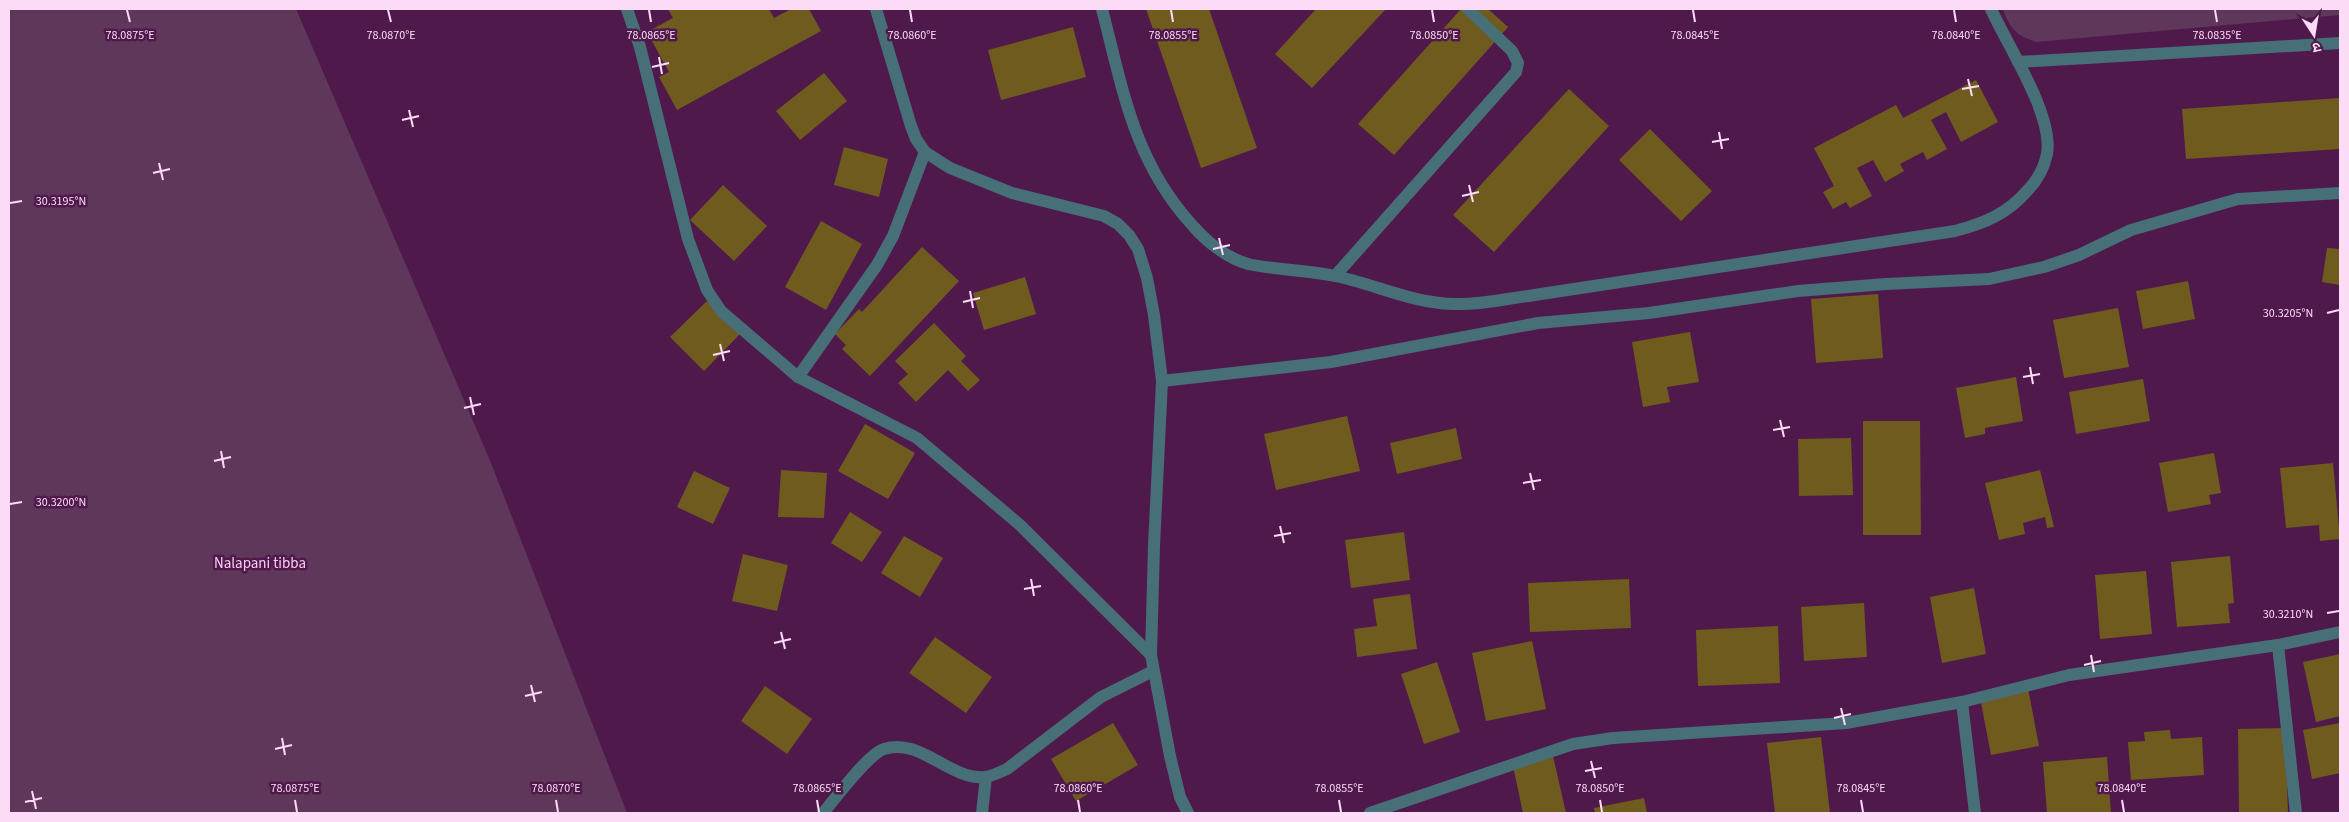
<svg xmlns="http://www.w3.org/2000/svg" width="2349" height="822" viewBox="0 0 2349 822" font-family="'Source Sans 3','Noto Sans Devanagari',sans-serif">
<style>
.green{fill:#5e375a}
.building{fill:#6f5b1e}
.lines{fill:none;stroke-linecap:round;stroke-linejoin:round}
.minor{stroke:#476f77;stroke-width:12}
.ticks{fill:none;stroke:#fcdbf7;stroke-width:2}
.labels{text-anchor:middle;stroke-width:5;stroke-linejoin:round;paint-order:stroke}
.park-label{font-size:15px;fill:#faccf4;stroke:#4f1a4b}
.ticks-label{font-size:12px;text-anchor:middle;fill:#fcdbf7;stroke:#4f1a4b;stroke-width:5;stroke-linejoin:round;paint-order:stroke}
</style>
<rect width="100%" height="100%" fill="#4f1a4b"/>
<g class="green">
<path d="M9,9H296L491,463L627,813H9Z"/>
<path d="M2003,9H2340V15L2036,42C2016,35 2010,29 2003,9Z"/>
</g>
<g class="building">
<path d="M668,9H769L774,18L791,9H809L821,31L677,110L659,77L669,72L647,32L673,18Z"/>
<path d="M1146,9H1209L1257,148L1201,168Z"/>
<path d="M1316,9H1386L1312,88L1275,54Z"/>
<path d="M1461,9H1488L1508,27L1394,155L1358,124Z"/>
<path d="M1073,27L1086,77L1001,100L988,50Z"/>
<path d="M824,73L847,101L800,140L776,111Z"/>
<path d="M1976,80L1998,122L1961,142L1946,112L1931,120L1947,149L1927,160L1923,152L1900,164L1904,171L1885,182L1873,160L1857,168L1872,196L1850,208L1846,202L1833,209L1823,192L1834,186L1814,148L1896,105L1903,118Z"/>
<path d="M1569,89L1609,126L1494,252L1453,215Z"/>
<path d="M2340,98V149L2186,159L2182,109Z"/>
<path d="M1650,129L1712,191L1681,221L1619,160Z"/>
<path d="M844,147L888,159L879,197L834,185Z"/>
<path d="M723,185L767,226L734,261L690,220Z"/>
<path d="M821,221L862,244L826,310L785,287Z"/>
<path d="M922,247L959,281L870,376L842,349L846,345L835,334L859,309L862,312Z"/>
<path d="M2327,248L2340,249V285L2322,282Z"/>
<path d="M1025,277L1036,314L984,330L973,293Z"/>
<path d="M2188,281L2195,319L2143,329L2136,291Z"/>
<path d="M1878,294L1883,358L1816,363L1811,299Z"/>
<path d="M707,301L740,334L704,371L670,337Z"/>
<path d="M2118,308L2129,367L2064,378L2053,320Z"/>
<path d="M934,323L966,356L961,361L980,380L968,391L948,370L916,402L898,383L908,374L895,361Z"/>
<path d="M1690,332L1699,382L1667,387L1670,402L1643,407L1632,342Z"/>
<path d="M2016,377L2023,421L1985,428V434L1965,438L1956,388Z"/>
<path d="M2143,379L2150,421L2076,434L2069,392Z"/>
<path d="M1347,416L1360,471L1276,490L1264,434Z"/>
<path d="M1863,421H1920L1921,535H1863Z"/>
<path d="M865,424L915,453L888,499L838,471Z"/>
<path d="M1456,428L1462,459L1397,474L1390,443Z"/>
<path d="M1851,438L1853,495L1799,496L1798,439Z"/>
<path d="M2214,453L2221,493L2209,495L2211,504L2168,512L2159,463Z"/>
<path d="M2333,463L2340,539L2320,541L2319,525L2286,528L2280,468Z"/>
<path d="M781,470L827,473L824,518L778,517Z"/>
<path d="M2040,470L2054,527L2047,528L2045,517L2023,523L2025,534L1999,540L1985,483Z"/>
<path d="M694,471L730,488L713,524L677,507Z"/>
<path d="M850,512L882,532L862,562L831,543Z"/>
<path d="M1404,532L1410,580L1351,588L1345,540Z"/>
<path d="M904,536L943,558L920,597L881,573Z"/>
<path d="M743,554L788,565L777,611L732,601Z"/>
<path d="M2230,556L2234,603L2228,604L2230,623L2177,627L2171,562Z"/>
<path d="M2146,571L2152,634L2100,639L2095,575Z"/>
<path d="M1629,579L1631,628L1530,632L1528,583Z"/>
<path d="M1974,588L1986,654L1942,663L1930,597Z"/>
<path d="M1410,594L1417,649L1357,657L1354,629L1377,626L1373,599Z"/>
<path d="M1864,603L1867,657L1804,661L1801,607Z"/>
<path d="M1778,626L1780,683L1698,686L1696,630Z"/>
<path d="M935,637L992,677L966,713L909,673Z"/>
<path d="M1532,641L1546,709L1486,721L1472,653Z"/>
<path d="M2340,654V716L2316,722L2303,662Z"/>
<path d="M1437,662L1460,732L1424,744L1401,674Z"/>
<path d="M2027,683L2039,746L1991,755L1979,692Z"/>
<path d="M765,686L812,719L787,754L741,721Z"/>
<path d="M1113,723L1138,765L1076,801L1051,759Z"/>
<path d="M2340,723V773L2312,779L2303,730Z"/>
<path d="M2285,728L2288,813H2239L2238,729Z"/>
<path d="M2170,730L2171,739L2202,737L2204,775L2131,780L2128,742L2145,741L2144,732Z"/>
<path d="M1821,737L1830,813H1775L1767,743Z"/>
<path d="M1553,756L1566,813H1523L1513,766Z"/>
<path d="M2107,757L2111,813H2047L2043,762Z"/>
<path d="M1644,798L1647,813H1595L1594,808Z"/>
</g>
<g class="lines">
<g class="minor">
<path d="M627,9L640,47L688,239L707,290L721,311L798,377L917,438L1020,525L1151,655"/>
<path d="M876,9L911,126L916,139L925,152L950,168L1012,193L1104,216L1118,224L1129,235L1138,249L1147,278L1154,315L1162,381L1154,546L1151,655L1170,756L1180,797L1188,813"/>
<path d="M1102,9C1123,90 1134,162 1193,226C1207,242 1227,258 1248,264C1276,270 1307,270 1335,276C1375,284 1414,304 1456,304C1480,305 1504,299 1528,296L1955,231C1985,223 2007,214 2027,191C2037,181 2044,168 2047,154C2054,115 2007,45 1991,9"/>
<path d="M2018,62L2340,43"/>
<path d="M1335,276L1516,72L1518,63L1512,51L1468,9"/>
<path d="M798,377L877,265L893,236L925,152"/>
<path d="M1162,381L1331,362L1538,323L1649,313L1798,291L1886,284L1989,279L2044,267L2079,255L2131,230L2238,199L2340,193"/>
<path d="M2278,645L2296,813"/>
<path d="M1962,702L1975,813"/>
<path d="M823,813C835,799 868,754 884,749C920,737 949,780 985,777C993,776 1000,772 1007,769L1101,697L1153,671"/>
<path d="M982,813L986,777"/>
<path d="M1370,813L1573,744L1613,738L1846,723L1962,702L2069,675L2278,645L2340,632"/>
</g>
</g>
<path class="ticks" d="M127,10L130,22M388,10L391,22M649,10L651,22M910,10L912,22M1171,10L1173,22M1432,10L1434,22M1693,10L1695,22M1954,10L1956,22M2215,10L2217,22M659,57L662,74M652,67L669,63M1968,79L1972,96M1962,89L1979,86M409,110L413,127M402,120L419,116M1719,132L1722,149M1712,142L1729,139M159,163L163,180M153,173L170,169M1469,185L1473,202M1462,196L1479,192M10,203L22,201M1219,238L1223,255M1213,249L1230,245M970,291L973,308M963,302L980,298M2327,313L2339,310M720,344L724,361M713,355L730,351M2030,367L2033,384M2023,377L2040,374M470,397L474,415M464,408L481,404M1780,420L1784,437M1773,430L1790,427M221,451L224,468M214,461L231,457M1530,473L1534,490M1523,483L1541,480M10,504L22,502M1280,526L1284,543M1274,536L1291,533M1031,579L1034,596M1024,589L1041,586M2327,613L2339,611M781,632L785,649M774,643L791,639M2091,655L2094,672M2084,665L2101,661M531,685L535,702M525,696L542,692M1841,708L1845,725M1834,718L1851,714M282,738L285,755M275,749L292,745M1591,761L1595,778M1585,771L1602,768M32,791L36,809M295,800L297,812M556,800L558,812M817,800L819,812M1078,800L1080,812M1339,800L1341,812M1600,800L1602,812M1861,800L1863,812M2122,800L2124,812M25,802L42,798"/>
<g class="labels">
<g class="park-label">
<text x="260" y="568">Nalapani tibba</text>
</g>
</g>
<g class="ticks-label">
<text x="130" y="39">78.0875°E</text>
<text x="391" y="39">78.0870°E</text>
<text x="651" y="39">78.0865°E</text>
<text x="912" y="39">78.0860°E</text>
<text x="1173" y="39">78.0855°E</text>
<text x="1434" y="39">78.0850°E</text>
<text x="1695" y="39">78.0845°E</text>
<text x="1956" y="39">78.0840°E</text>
<text x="2217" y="39">78.0835°E</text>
<text x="61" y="205">30.3195°N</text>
<text x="2288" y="317">30.3205°N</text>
<text x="61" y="506">30.3200°N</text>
<text x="2288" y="618">30.3210°N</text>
<text x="295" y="792">78.0875°E</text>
<text x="556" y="792">78.0870°E</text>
<text x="817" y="792">78.0865°E</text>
<text x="1078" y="792">78.0860°E</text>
<text x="1339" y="792">78.0855°E</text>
<text x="1600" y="792">78.0850°E</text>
<text x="1861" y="792">78.0845°E</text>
<text x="2122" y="792">78.0840°E</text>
</g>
<rect width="2349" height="822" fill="none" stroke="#fcdbf7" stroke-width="20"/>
<g transform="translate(2314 35) rotate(168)" stroke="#4f1a4b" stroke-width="4" paint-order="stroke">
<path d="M0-4L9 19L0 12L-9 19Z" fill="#fcdbf7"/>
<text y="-8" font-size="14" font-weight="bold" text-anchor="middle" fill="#fcdbf7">उ</text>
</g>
</svg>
